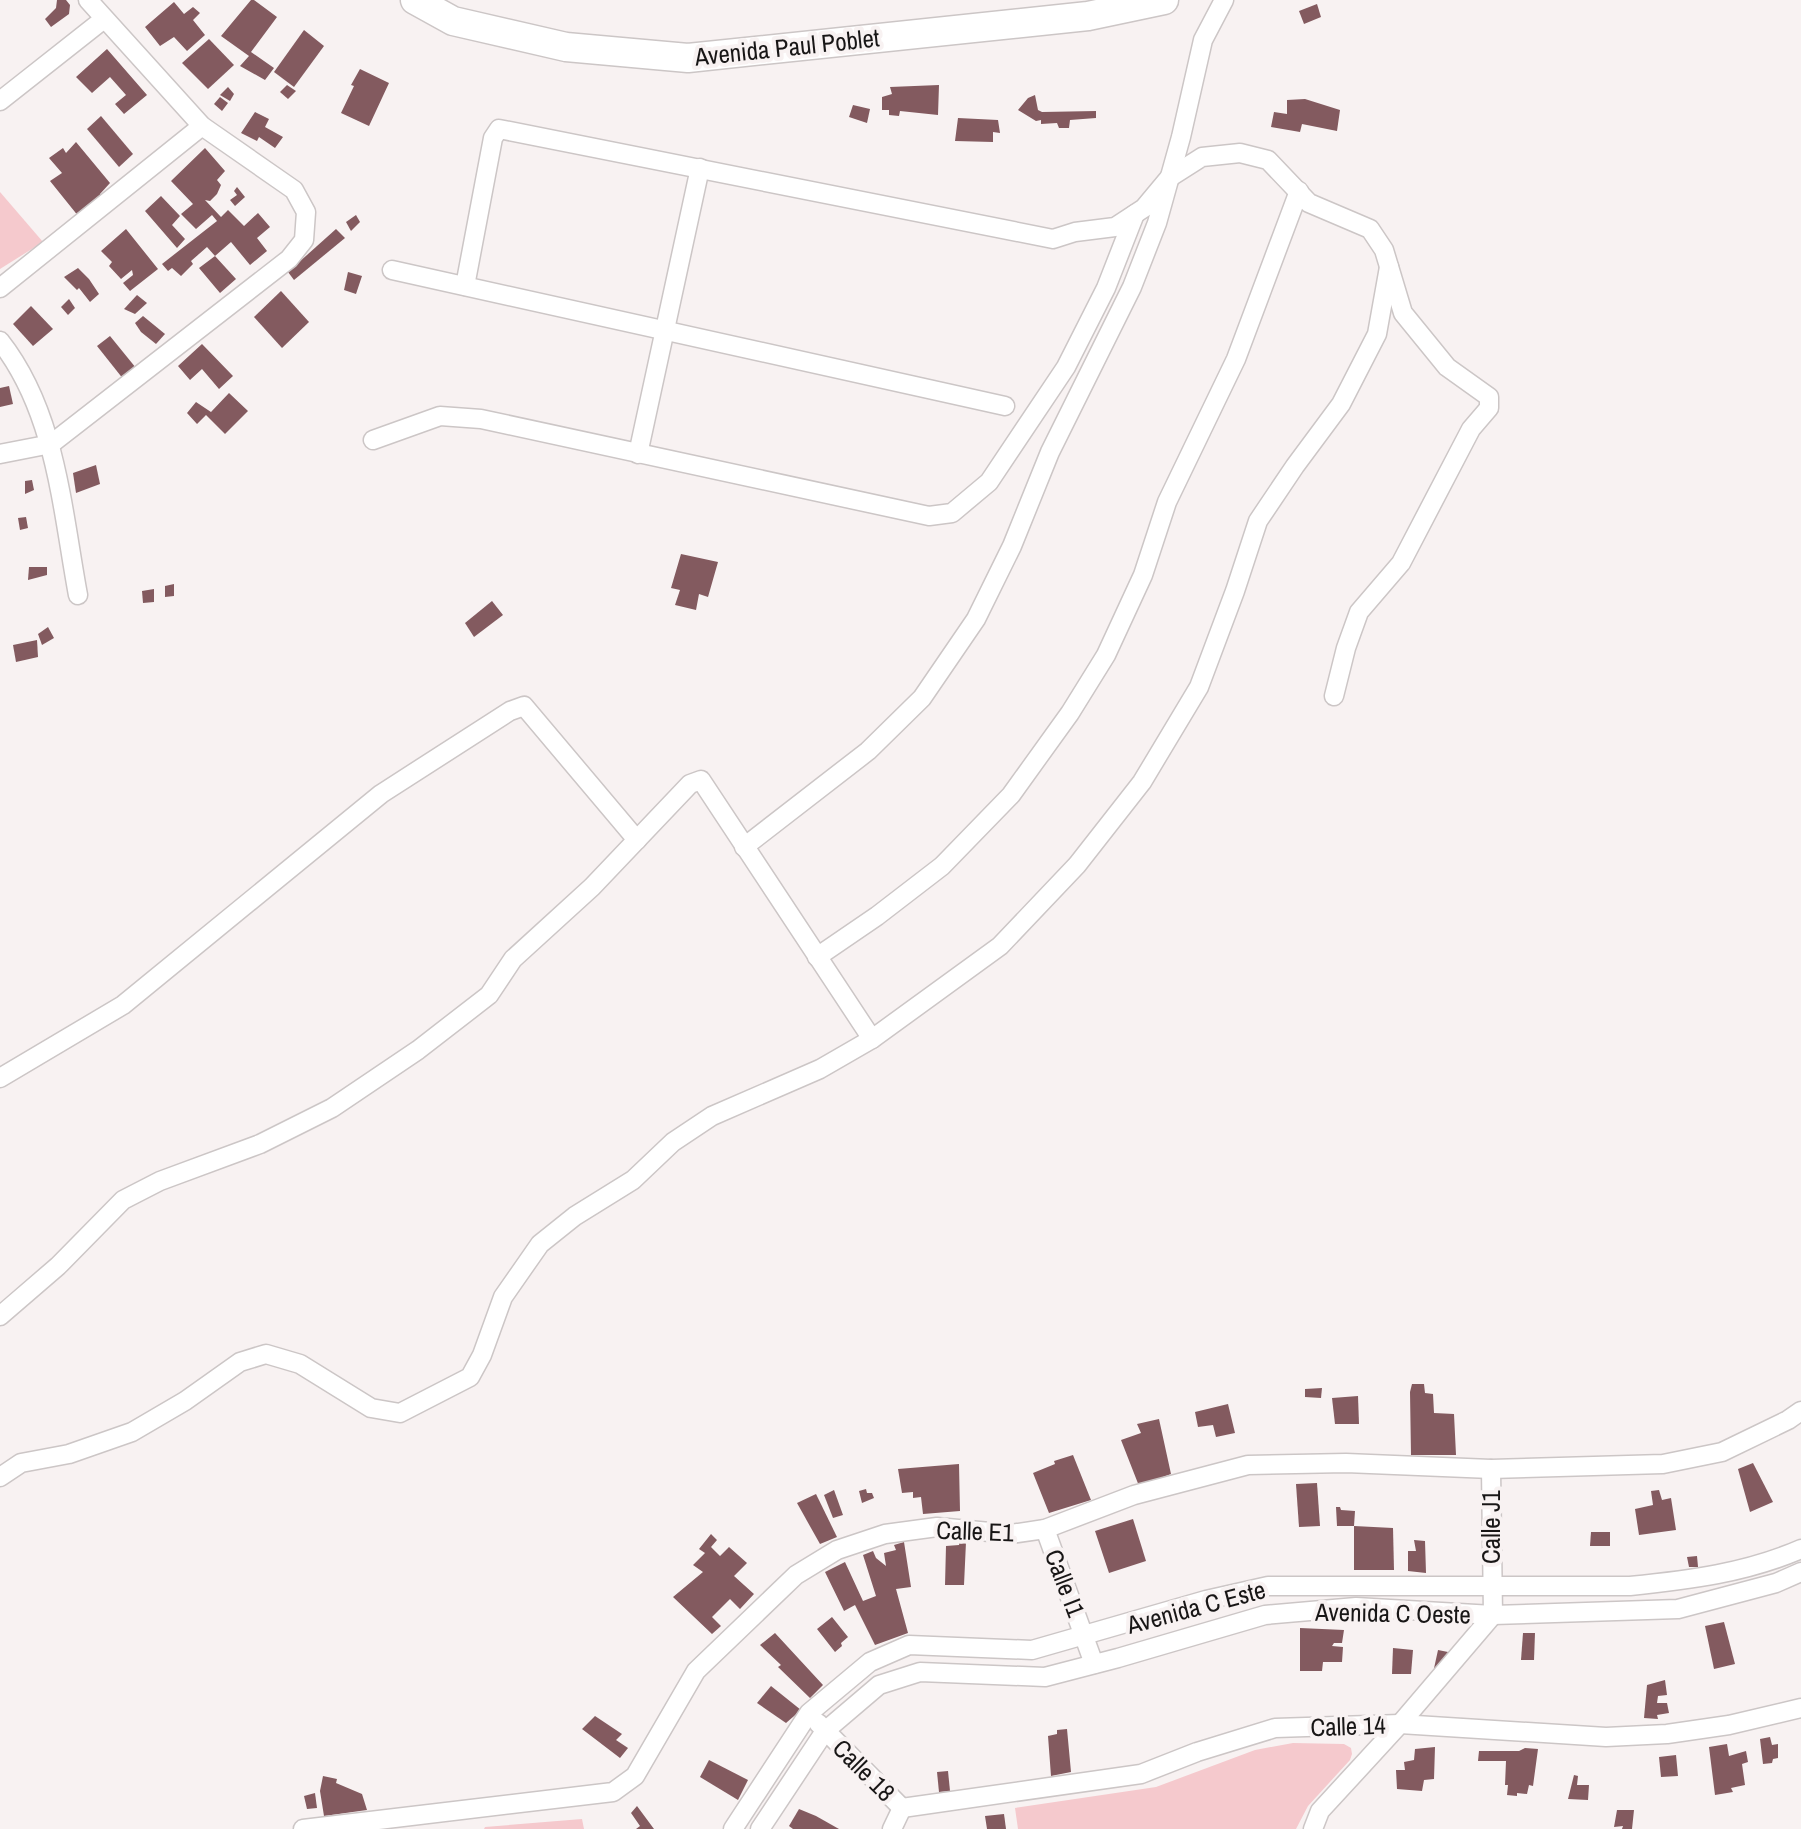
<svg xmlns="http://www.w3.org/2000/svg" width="1801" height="1829" viewBox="0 0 1801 1829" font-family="'Archivo Narrow',sans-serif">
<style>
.green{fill:#f5c9cd}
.building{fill:#835a5f}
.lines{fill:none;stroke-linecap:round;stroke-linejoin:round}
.minor-casing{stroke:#ccc6c6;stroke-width:21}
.secondary-casing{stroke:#ccc6c6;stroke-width:31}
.minor{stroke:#fff;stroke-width:18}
.secondary{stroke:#fff;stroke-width:28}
.labels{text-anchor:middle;stroke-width:8;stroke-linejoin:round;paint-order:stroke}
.street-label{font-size:25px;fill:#181616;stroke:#f8f2f2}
</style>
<rect width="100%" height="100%" fill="#f8f2f2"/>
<g class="green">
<path d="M0,192L43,242L0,269Z"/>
<path d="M1293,1743L1344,1744L1351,1748L1352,1754L1350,1760L1308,1806L1296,1829H1018L1015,1808L1156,1787L1255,1750Z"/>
<path d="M582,1819L584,1829H484L485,1827Z"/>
</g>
<g class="building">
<path d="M57,0H66L70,5L69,14L51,27L45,19L56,8Z"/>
<path d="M251,0H254L277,17L251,52L274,68L265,80L240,66L249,56L221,36Z"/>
<path d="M174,2L184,14L193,7L200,13L193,20L205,35L187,51L174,37L160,46L145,27Z"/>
<path d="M1317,4L1321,17L1304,24L1299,11Z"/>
<path d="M304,30L324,46L294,87L274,72Z"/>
<path d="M209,39L234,65L208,89L182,63Z"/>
<path d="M107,49L147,95L124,114L115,104L126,95L110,77L92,93L76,77Z"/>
<path d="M360,69L389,83L369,126L341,113L354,86L351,85Z"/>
<path d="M287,85L296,91L288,99L280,92Z"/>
<path d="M939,85L938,115L900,111L899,116L889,115V110H882V97L892,94L890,87Z"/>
<path d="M228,87L234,94L230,101L220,95Z"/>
<path d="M1035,95L1038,110L1042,112L1096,111V118L1070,120L1069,128H1059L1057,123L1041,124V120L1036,121L1018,110L1028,98Z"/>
<path d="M220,97L228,103L222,111L214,104Z"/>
<path d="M1305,99L1340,110L1337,131L1302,124L1300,132L1271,127L1274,112L1287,114V100Z"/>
<path d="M853,105L870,109L867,123L849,117Z"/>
<path d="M255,112L269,119L265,127L283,137L275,148L259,137L257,141L241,133Z"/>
<path d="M101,116L133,154L119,167L87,129Z"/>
<path d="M958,118L998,120L1000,133L993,132V142L955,141Z"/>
<path d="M76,142L110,183L100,194L104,199L79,217L50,181L62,173L49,158L63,148L66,153Z"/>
<path d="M205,148L225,171L217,180L221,185L217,194L210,201L205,200L221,217L228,210L244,226L258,213L270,227L257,238L267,251L250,265L231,242L215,256L236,279L220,293L199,268L215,256L207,247L191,261L193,264L181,276L172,268L168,271L162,264L217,221L212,215L196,229L181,214L193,204L171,181Z"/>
<path d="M237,187L245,197L235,206L230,200L237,195L234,191Z"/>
<path d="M161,196L180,216L172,225L185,239L177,248L145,211Z"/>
<path d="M356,215L360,222L351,231L346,222Z"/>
<path d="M126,229L158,269L130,291L123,283L133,275L132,270L121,279L109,266L112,262L101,251Z"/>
<path d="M336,229L345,238L294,280L288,272Z"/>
<path d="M78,268L89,279L99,294L90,302L79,288L77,290L64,277Z"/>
<path d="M348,272L362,276L356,294L344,290Z"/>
<path d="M281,291L309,322L282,348L254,317Z"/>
<path d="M137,295L147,303L135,314L124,309Z"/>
<path d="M69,299L75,308L68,315L61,307Z"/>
<path d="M31,306L53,329L33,346L13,324Z"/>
<path d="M143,316L165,334L156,344L141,332L135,323Z"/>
<path d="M110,336L136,368L124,380L97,346Z"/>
<path d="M202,344L233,376L219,389L202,369L190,380L178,366Z"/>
<path d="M9,386L13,404L0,407V388Z"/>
<path d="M229,393L248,411L225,434L206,415L197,424L187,413L196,402L211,412Z"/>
<path d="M96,465L100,484L76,493L73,473Z"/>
<path d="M32,480L34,490L25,494V481Z"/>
<path d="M26,517L28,528L20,530L18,518Z"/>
<path d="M681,554L718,562L708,597L699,594L696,610L675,605L680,590L671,588Z"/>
<path d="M29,567H47V575L28,580Z"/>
<path d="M174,584V596L165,597V586Z"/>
<path d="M154,589V602L143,603L142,591Z"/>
<path d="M492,601L503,615L474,637L465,623Z"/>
<path d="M48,627L54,638L42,645L38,634Z"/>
<path d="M37,640L38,657L16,662L13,645Z"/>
<path d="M1412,1384H1424L1425,1393L1433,1394L1434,1413L1454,1414L1456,1455H1411L1410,1392Z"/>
<path d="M1322,1388L1321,1398L1305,1397V1389Z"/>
<path d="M1358,1396L1359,1424H1335L1332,1398Z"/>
<path d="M1228,1404L1235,1433L1216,1437L1213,1425L1198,1427L1195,1412Z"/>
<path d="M1159,1419L1171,1474L1139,1486L1121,1440L1141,1433L1137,1424Z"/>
<path d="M1073,1455L1091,1500L1049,1513L1033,1473L1055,1464L1054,1461Z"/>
<path d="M1753,1463L1773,1502L1750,1512L1738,1469Z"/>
<path d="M959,1464L960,1511L923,1514L921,1497L913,1498V1492L902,1493L898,1469Z"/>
<path d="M1317,1483L1320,1526L1299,1527L1296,1484Z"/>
<path d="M866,1489L867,1493H872L874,1498L862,1503L859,1491Z"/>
<path d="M834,1490L843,1515L833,1518L824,1495Z"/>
<path d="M1659,1490L1662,1500L1671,1498L1676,1530L1639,1535L1635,1509L1653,1505L1651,1491Z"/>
<path d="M816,1494L837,1537L820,1544L797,1503Z"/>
<path d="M1336,1507H1340L1341,1510L1355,1511L1354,1526H1337Z"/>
<path d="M1133,1519L1146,1561L1109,1573L1095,1531Z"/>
<path d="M1354,1526L1393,1528L1394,1570H1354Z"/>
<path d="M1591,1532H1610V1546H1590Z"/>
<path d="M711,1534L717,1540L711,1547L720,1556L729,1547L747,1563L734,1576L754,1594L740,1609L730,1599L712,1617L721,1626L712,1634L673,1597L703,1572L693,1565L705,1553L699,1549Z"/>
<path d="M960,1540L966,1542L964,1585H945L946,1546L959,1545Z"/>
<path d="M1414,1540L1425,1541L1426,1573L1408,1571V1551H1416Z"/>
<path d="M904,1542L911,1587L896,1589L908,1633L875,1645L855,1605L844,1611L825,1572L845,1562L863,1601L876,1596L863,1555L873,1551L876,1558L886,1566L884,1553L896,1550L894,1545Z"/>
<path d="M1697,1556L1698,1567H1689L1687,1557Z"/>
<path d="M832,1617L848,1637L841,1643L842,1646L835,1652L817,1629Z"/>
<path d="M1724,1622L1735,1664L1714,1669L1705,1626Z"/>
<path d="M1300,1628L1344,1630L1342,1643H1334L1332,1646L1343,1647L1342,1662H1323L1322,1671H1300Z"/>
<path d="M775,1633L823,1685L810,1698L778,1667L781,1665L760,1645Z"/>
<path d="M1523,1633H1535L1534,1660H1521Z"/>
<path d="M1393,1648L1413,1650L1411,1674H1392Z"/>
<path d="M1438,1650L1453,1653L1433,1673Z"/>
<path d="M1665,1680L1667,1695L1658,1696L1657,1703H1667L1669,1713L1657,1715L1658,1719L1644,1718L1647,1685Z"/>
<path d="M771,1686L801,1710L786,1723L757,1703Z"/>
<path d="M595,1716L622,1734L616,1740L628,1748L620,1758L582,1729Z"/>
<path d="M1067,1729L1071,1772L1051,1776L1048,1736L1057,1734V1730Z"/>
<path d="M1770,1737L1772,1745L1778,1744V1758L1773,1759L1772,1763L1763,1764L1760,1739Z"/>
<path d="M1727,1744L1729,1756L1746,1751L1748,1762L1742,1764L1745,1785L1731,1788L1733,1792L1715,1795L1709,1747Z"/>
<path d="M1435,1747L1434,1779L1424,1780L1422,1791L1397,1789L1396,1770H1405L1404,1762L1414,1760L1415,1749Z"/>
<path d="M1525,1748L1538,1749L1533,1786L1529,1785L1527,1794L1517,1793V1796L1507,1795L1508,1785H1505L1506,1761H1478L1479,1751H1519Z"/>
<path d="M1676,1755L1678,1776L1661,1777L1659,1757Z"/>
<path d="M709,1760L748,1780L738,1800L700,1777Z"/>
<path d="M948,1771L950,1791L939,1792L937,1772Z"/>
<path d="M1574,1775L1578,1776L1577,1785H1589L1588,1800L1568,1799Z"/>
<path d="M323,1776L337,1779L336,1783L362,1794L367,1810L324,1816L320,1791Z"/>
<path d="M315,1793L317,1808L307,1809L304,1796Z"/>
<path d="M637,1806L654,1829H636L640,1826L631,1813Z"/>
<path d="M799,1809L816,1816L839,1829H793L789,1826Z"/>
<path d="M1617,1810H1634L1632,1829H1622L1623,1826L1614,1827Z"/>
<path d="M1004,1814L1006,1829H987L985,1816Z"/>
</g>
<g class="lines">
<defs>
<g id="minor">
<path d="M0,101L104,19"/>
<path d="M392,270L1005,406"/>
<path d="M465,286L493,138L499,129L1053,239L1075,232L1115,227L1144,208L1169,178L1202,157L1240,153L1268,160L1309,203L1370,229L1384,250L1403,313L1447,367L1489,397V408L1471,429L1401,563L1359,612L1346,648L1334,696"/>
<path d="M0,288L202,126"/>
<path d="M0,341C56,412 62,509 78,595"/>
<path d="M373,440L440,416L481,419L929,516L952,513L989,482L1066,367L1106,288L1135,214"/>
<path d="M0,454L51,444L289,259L304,240L306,212L294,190L202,126L88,0"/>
<path d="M638,454L700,168"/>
<path d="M744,847L868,751L922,698L976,619L1012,546L1050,452L1132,287L1157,223L1181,137L1203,40L1224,0"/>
<path d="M817,957L877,916L942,866L1011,795L1070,713L1106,655L1143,575L1167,502L1236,359L1299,191"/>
<path d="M0,1078L123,1005L381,794L510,711L524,706L637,840"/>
<path d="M0,1316L58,1266L123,1200L160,1181L260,1144L332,1108L418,1050L489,995L513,959L592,887L690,784L701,780L872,1039"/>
<path d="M0,1477L21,1463L69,1454L132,1432L185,1401L240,1362L266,1354L300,1364L371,1408L400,1413L470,1377L482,1355L503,1297L540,1244L575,1216L633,1180L673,1142L712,1116L820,1069L872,1039L1000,946L1077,865L1142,782L1199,687L1235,591L1258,521L1295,466L1341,404L1377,334L1389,267"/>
<path d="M1045,1529L1094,1664"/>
<path d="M818,1723L902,1808"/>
<path d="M902,1808L1141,1774L1197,1752L1275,1728L1400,1724L1606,1737L1667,1734L1729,1725L1801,1708"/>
<path d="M303,1829L613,1792L635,1776L696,1671L796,1575L837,1550L885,1534L937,1527L1011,1534L1045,1529L1134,1495L1248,1465L1346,1463L1491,1469L1663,1464L1722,1452L1788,1420L1801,1411"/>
<path d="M733,1829L809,1713L870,1662L909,1645L1032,1650L1206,1600L1268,1586H1630C1689,1580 1746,1573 1801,1549"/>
<path d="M760,1829L825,1731L879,1685L920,1672L1045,1677L1118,1658L1265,1615L1356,1607L1493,1615L1678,1609L1776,1583L1801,1572"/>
<path d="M892,1829L902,1808"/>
<path d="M1313,1829L1320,1811L1400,1724L1493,1615L1491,1469"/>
</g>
<path id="secondary" d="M415,0L453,21L566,47L688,58L1088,16L1164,0"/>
</defs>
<use href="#minor" class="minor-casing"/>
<use href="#secondary" class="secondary-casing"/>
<use href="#minor" class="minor"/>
<use href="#secondary" class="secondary"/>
</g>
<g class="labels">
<g class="street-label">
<text transform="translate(787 47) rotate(-6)" y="9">Avenida Paul Poblet</text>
<text transform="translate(1491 1527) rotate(-90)" y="9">Calle J1</text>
<text transform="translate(975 1531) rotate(2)" y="9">Calle E1</text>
<text transform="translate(1065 1583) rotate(69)" y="9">Calle I1</text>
<text transform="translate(1196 1607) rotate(-15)" y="9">Avenida C Este</text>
<text transform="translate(1393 1613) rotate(1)" y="9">Avenida C Oeste</text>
<text transform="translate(1348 1726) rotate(-2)" y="9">Calle 14</text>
<text transform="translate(864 1770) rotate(45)" y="9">Calle 18</text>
</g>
</g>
</svg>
